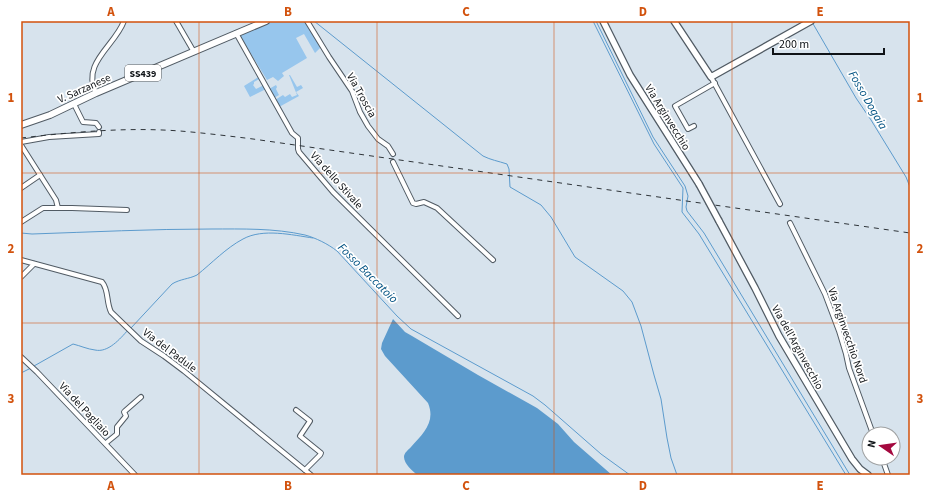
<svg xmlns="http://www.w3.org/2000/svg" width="931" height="496" viewBox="0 0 931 496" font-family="'Source Sans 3',sans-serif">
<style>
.green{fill:#97c6ed}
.water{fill:#5c9bcd}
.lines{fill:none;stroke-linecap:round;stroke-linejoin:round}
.stream{stroke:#5c9bcd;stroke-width:1}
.street-casing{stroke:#515b64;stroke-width:6}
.secondary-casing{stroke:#515b64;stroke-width:8}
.primary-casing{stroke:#515b64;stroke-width:8}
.street{stroke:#fff;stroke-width:4}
.secondary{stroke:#fff;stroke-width:5.5}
.primary{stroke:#fff;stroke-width:6}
.rail{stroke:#2e3439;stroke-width:1;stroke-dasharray:5 5;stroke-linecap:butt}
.secondary-bridge-casing{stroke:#515b64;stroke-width:8;stroke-linecap:butt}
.secondary-bridge{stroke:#fff;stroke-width:5.5}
.grid{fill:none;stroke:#d2520d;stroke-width:1;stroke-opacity:0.55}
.labels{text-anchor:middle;stroke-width:3.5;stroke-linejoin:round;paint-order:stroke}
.shield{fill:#fff;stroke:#575a5d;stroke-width:1}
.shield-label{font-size:10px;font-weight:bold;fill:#0f1317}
.street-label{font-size:11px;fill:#0f1317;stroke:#fff}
.water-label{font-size:12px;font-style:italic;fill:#035383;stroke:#fff}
.neatline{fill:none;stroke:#d2520d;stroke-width:1.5}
.grid-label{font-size:13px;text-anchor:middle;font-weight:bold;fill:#d2520d}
</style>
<rect width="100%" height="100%" fill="#d7e3ed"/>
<g class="green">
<path d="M272,21H305L309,26L321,47L315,53L304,34L296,38L307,58L282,73L284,76L278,81L273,77L267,80L240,36Z"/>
<path d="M289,75H290L297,87L301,85L303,88L296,92L299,96L279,107L275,100L283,95L285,97L290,94L292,97L297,95Z"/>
<path d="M260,76L261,78L254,82V84L253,85L256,89L264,85L266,89L250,97L244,86Z"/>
<path d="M276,85L277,87L276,89L279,95L274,98L269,89Z"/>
</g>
<path class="water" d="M393,319L405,332L412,336L478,375L537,408L558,424L574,442L612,475H417C413,471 404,464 404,457C404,453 408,450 411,447C423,434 436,422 428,403L385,356L381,349L382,343Z"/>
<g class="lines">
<g class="stream">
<path d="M314,21L483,156C491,160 498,161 507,164L509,169L510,187L541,205L551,217L575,257L623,291L632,302L641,326L654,375L661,399L667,438L671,458L677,475"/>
<path d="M593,21L654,144L683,188L682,212L699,234L846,475"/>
<path d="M596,21L653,137L685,186L688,196L686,207L687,211L704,233L850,475"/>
<path d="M812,22L856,98L871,120L906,177L910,187"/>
<path d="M21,233L32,234C92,232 151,229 211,229C242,229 274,228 305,235C316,238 328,244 337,251L397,316L411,329L533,396L545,405L601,454L630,475"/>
<path d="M131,328L172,284C180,279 189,279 197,275C212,263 226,248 243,239C263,228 292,235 313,238"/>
<path d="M34,366L73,344C81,346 87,349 95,350C108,353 120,339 128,330"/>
<path d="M21,373L31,368"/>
</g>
<defs>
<g id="street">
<path d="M176,21L194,52"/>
<path d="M307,21L329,57L352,91L360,112L368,126L378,139L388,146L393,154"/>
<path d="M236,33L292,133L298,138V149L299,152L333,192L458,316"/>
<path d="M711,77L780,204"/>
<path d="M96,93C81,63 115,46 124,21"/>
<path d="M74,104L83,122L96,123L99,127"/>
<path d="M694,126L688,129L675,106L715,83"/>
<path d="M21,142L49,137L99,134V132"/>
<path d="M21,145L56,200L58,208"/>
<path d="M393,162L413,203L416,204L424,202L437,208L493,260"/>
<path d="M21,188L40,175"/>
<path d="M21,222L43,208H72L127,210"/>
<path d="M790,223L825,294L839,331L846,354L849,368L873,434"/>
<path d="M21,260L102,282C109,290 106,302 111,312L141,341L164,356L184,371L311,475"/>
<path d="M21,277L34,264"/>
<path d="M21,357L37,372L135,475"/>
<path d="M296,410L310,421L300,436L321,453L320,455L305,470"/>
<path d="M106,443L117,434V427L126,416L124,412L125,411L141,397"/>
<path d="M882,458L888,475"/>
</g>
<g id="secondary">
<path d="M603,21L630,75L699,184"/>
<path d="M674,21L711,77L811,21"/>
<path d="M719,221L755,288L779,336L852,459L860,469L868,475"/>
</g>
<path id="primary" d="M21,125L50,115L96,93L266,21"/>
</defs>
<use href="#street" class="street-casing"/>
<use href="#secondary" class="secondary-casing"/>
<use href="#primary" class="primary-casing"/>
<use href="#street" class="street"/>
<use href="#secondary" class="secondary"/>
<use href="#primary" class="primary"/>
<path class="rail" d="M21,138C73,132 127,127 180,131C204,133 229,136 253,139L910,233"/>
<defs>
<path id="secondary-bridge" d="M699,184L719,221"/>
</defs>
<use href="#secondary-bridge" class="secondary-bridge-casing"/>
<use href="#secondary-bridge" class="secondary-bridge"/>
</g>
<path class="grid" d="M199,21V475M377,21V475M554,21V475M732,21V475M21,173H910M21,323H910"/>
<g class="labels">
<rect class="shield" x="125" y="65" width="36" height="16" rx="3"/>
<g class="shield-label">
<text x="143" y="77">SS439</text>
</g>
<g class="street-label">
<text transform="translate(84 88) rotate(-24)" y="4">V. Sarzanese</text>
<text transform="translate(362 95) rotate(61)" y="4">Via Troscia</text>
<text transform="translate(668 117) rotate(58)" y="4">Via Arginvecchio</text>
<text transform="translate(337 180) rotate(48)" y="4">Via dello Stivale</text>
<text transform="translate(848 335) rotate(71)" y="4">Via Arginvecchio Nord</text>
<text transform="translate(798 347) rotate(61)" y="4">Via dell'Arginvecchio</text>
<text transform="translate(170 350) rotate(37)" y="4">Via del Padule</text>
<text transform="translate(85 409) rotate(47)" y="4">Via del Pagliaio</text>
</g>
<g class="water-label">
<text transform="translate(868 100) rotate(60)" y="4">Fosso Dogaia</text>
<text transform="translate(368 273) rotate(45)" y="4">Fosso Baccatoio</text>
</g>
</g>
<rect width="931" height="496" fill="none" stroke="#ffffff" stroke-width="44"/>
<g transform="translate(881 446) rotate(283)"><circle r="19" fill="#ffffff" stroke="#9fa1a2"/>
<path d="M0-3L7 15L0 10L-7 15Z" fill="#a4093f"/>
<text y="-6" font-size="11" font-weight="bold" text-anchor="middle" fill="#0f1317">N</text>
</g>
<path d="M773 48v6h111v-6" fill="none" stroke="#0f1317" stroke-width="2"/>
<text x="779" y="48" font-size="12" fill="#0f1317" stroke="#ffffff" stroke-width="3" paint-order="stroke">200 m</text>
<rect x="22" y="22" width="887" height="452" class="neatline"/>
<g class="grid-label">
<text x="111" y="16">A</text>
<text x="288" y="16">B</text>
<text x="466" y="16">C</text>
<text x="643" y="16">D</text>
<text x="820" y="16">E</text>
<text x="11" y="102">1</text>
<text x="920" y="102">1</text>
<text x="11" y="253">2</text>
<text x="920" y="253">2</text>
<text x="11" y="403">3</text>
<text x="920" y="403">3</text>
<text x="111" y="490">A</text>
<text x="288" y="490">B</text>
<text x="466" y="490">C</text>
<text x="643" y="490">D</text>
<text x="820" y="490">E</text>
</g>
</svg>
